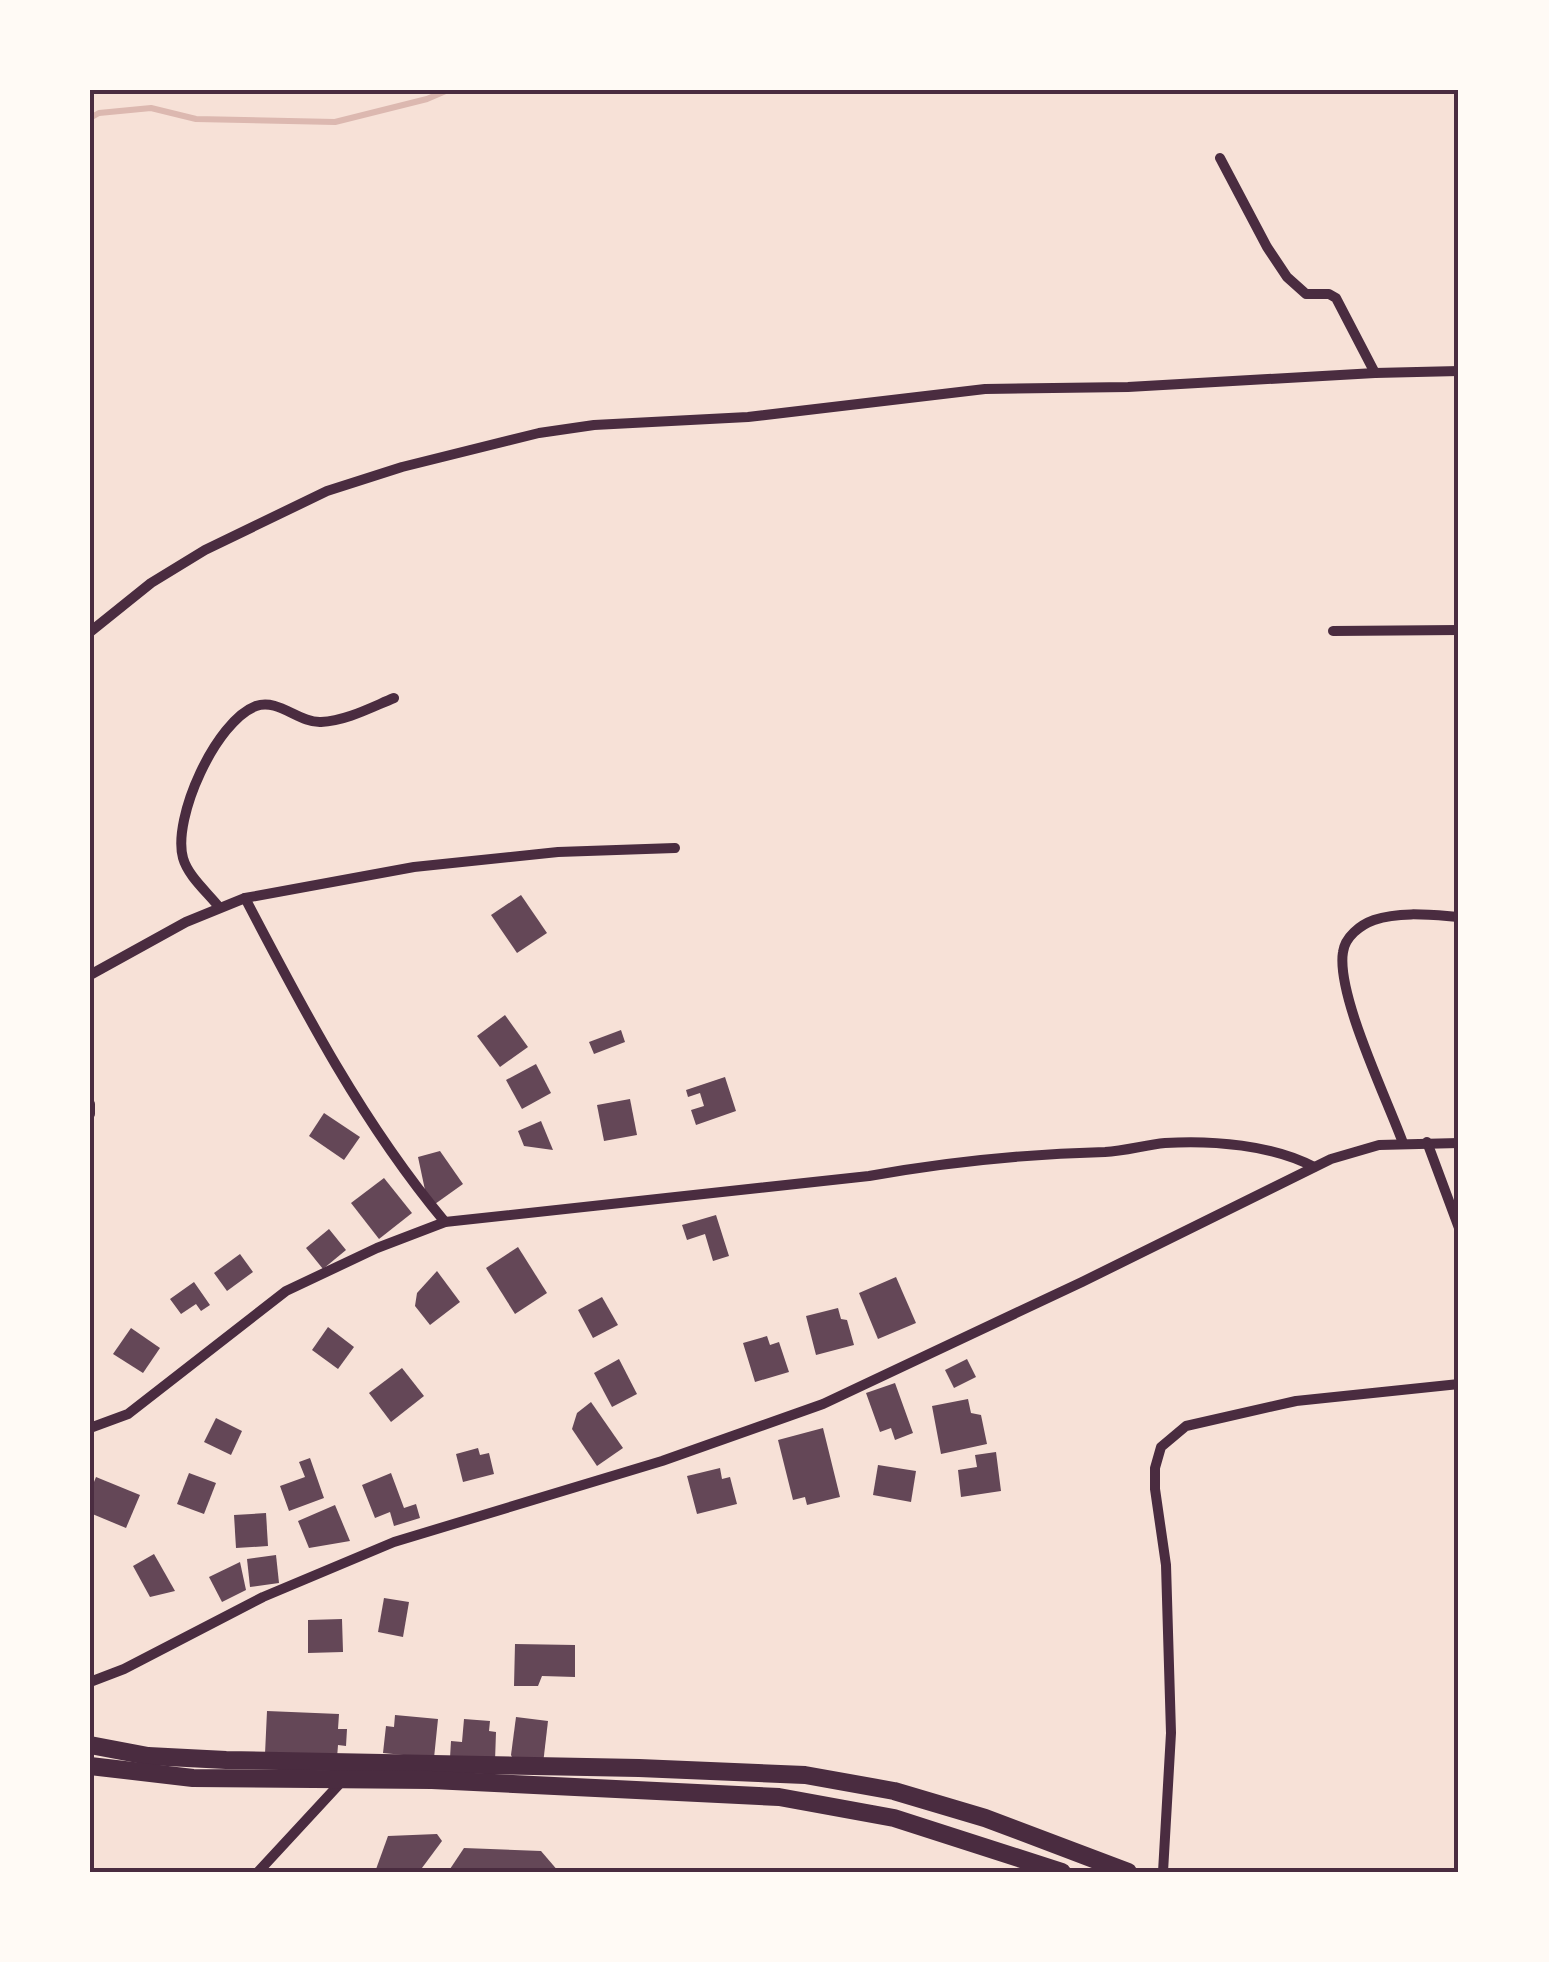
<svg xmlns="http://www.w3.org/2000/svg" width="1549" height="1962" viewBox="0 0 1549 1962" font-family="'Exo 2',sans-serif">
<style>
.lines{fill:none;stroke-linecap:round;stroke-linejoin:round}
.stream{stroke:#dcb8b0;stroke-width:6}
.building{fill:#644757}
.minor{stroke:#4a2c40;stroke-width:10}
.secondary{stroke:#4a2c40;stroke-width:18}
.neatline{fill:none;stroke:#4a2c40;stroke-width:4}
</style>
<rect width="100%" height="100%" fill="#f7e1d7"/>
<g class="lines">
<path class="stream" d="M90,118L99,113L151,108L196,119L335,122L427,99L448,90"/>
</g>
<g class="building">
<path d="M521,895L547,933L517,953L491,915Z"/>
<path d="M505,1015L528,1047L500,1067L477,1036Z"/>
<path d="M621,1030L625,1042L594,1054L589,1042Z"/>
<path d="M536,1064L551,1093L522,1109L506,1080Z"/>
<path d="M725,1077L736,1111L696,1125L691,1110L704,1106L700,1093L688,1097L686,1090Z"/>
<path d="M630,1099L637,1135L604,1141L597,1105Z"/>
<path d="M324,1113L360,1137L344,1160L309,1136Z"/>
<path d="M541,1121L553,1150L524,1146L518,1131Z"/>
<path d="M440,1151L463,1184L435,1204L425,1190L418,1157Z"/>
<path d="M384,1178L412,1213L379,1239L351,1203Z"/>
<path d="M716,1215L729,1256L713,1261L705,1234L687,1240L682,1225Z"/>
<path d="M329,1229L346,1250L323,1269L306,1248Z"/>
<path d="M518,1247L547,1293L515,1314L486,1268Z"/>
<path d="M240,1254L253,1272L227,1291L214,1273Z"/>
<path d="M437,1271L460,1302L430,1325L415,1306L417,1293Z"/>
<path d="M896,1277L916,1323L878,1339L859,1293Z"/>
<path d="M194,1282L210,1305L201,1311L196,1304L181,1314L170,1299Z"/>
<path d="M602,1297L618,1325L593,1338L578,1310Z"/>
<path d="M838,1308L841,1319L847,1320L854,1345L816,1355L806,1316Z"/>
<path d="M328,1327L354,1347L338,1369L312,1350Z"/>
<path d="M131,1328L160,1348L143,1373L113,1354Z"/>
<path d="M767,1336L770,1345L779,1342L789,1372L755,1382L743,1343Z"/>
<path d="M619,1359L637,1394L612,1407L594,1373Z"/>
<path d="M967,1359L976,1377L954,1388L945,1370Z"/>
<path d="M402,1368L424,1396L391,1422L369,1393Z"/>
<path d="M895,1383L913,1433L895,1440L891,1428L880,1432L866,1393Z"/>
<path d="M968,1399L971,1413L981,1415L987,1444L941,1454L932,1406Z"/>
<path d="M591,1402L623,1448L597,1466L572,1429L577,1413Z"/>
<path d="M216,1418L242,1431L231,1455L204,1442Z"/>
<path d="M823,1428L840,1497L807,1505L805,1497L793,1500L778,1440Z"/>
<path d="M478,1448L480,1455L489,1453L494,1474L463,1482L456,1454Z"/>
<path d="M996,1452L1001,1491L961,1497L958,1470L977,1467L975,1455Z"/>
<path d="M310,1458L324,1498L289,1511L280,1486L305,1477L299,1462Z"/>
<path d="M878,1465L916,1471L911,1502L873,1495Z"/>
<path d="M720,1468L722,1479L730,1477L737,1504L697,1514L687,1476Z"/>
<path d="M189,1473L216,1483L204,1514L177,1504Z"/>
<path d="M391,1473L404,1508L416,1504L420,1518L394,1526L390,1512L375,1518L362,1485Z"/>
<path d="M96,1477L140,1495L126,1528L90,1513V1492Z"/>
<path d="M335,1505L350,1541L309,1548L298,1521Z"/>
<path d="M266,1513L268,1546L236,1548L234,1515Z"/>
<path d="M154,1554L175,1591L150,1597L133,1566Z"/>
<path d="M276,1555L279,1583L250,1587L247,1559Z"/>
<path d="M240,1562L246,1590L222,1602L209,1577Z"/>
<path d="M384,1598L409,1602L403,1637L378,1632Z"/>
<path d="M342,1619L343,1652L308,1653V1620Z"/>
<path d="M515,1644L575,1645V1677L542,1676L538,1686H514Z"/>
<path d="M267,1711L339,1714L338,1729H347L346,1746L338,1745L337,1758L265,1754Z"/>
<path d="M395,1715L438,1719L434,1758L383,1753L386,1726L394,1727Z"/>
<path d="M516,1717L548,1721L543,1764L514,1761L511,1755Z"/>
<path d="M464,1719L490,1721L489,1731L496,1732L495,1761L450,1758L451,1741L462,1742Z"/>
<path d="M437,1834L442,1841L419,1872H375L388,1836Z"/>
<path d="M464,1848L541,1851L559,1872H448Z"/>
</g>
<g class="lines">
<g class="minor">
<path d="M1220,158L1267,247L1287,277L1306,294H1329L1336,298L1375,373"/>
<path d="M1333,631L1459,630"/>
<path d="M90,632L151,583L205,550L327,491L402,467L539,433L594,425L748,417L985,389L1128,387L1375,373L1459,371"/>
<path d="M245,898C304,1011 363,1124 445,1222"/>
<path d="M219,907C207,892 188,876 183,858C172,818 216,721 256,706C278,698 299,723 321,722C346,721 372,707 394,698"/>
<path d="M90,975L186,922L245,898L414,867L558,852L675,848"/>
<path d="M90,1104V1114"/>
<path d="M1427,1142L1459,1228"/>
<path d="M1403,1143C1387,1099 1336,994 1343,952C1345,937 1360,925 1374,920C1400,911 1432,915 1459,917"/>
<path d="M90,1428L128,1414L286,1291L377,1248L445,1222L869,1176C947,1162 1025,1154 1105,1152C1125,1151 1145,1145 1165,1143C1212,1140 1273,1145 1314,1167"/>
<path d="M90,1682L124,1669L263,1597L394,1542L662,1461L823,1404L1082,1282L1331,1159L1379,1145L1459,1143"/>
<path d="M258,1872L344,1779"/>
<path d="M1163,1872L1171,1733L1166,1565L1155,1489V1468L1161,1447L1186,1426L1296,1401L1459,1384"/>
</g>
<g class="secondary">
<path d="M90,1745L148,1756L226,1760L639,1768L805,1775L894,1791L985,1818L1128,1872"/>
<path d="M90,1766L193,1778L432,1780L779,1797L894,1818L1062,1872"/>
</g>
</g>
<rect width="1549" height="1962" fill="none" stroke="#fffaf5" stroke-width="185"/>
<rect x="92" y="92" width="1364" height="1778" class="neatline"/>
</svg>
